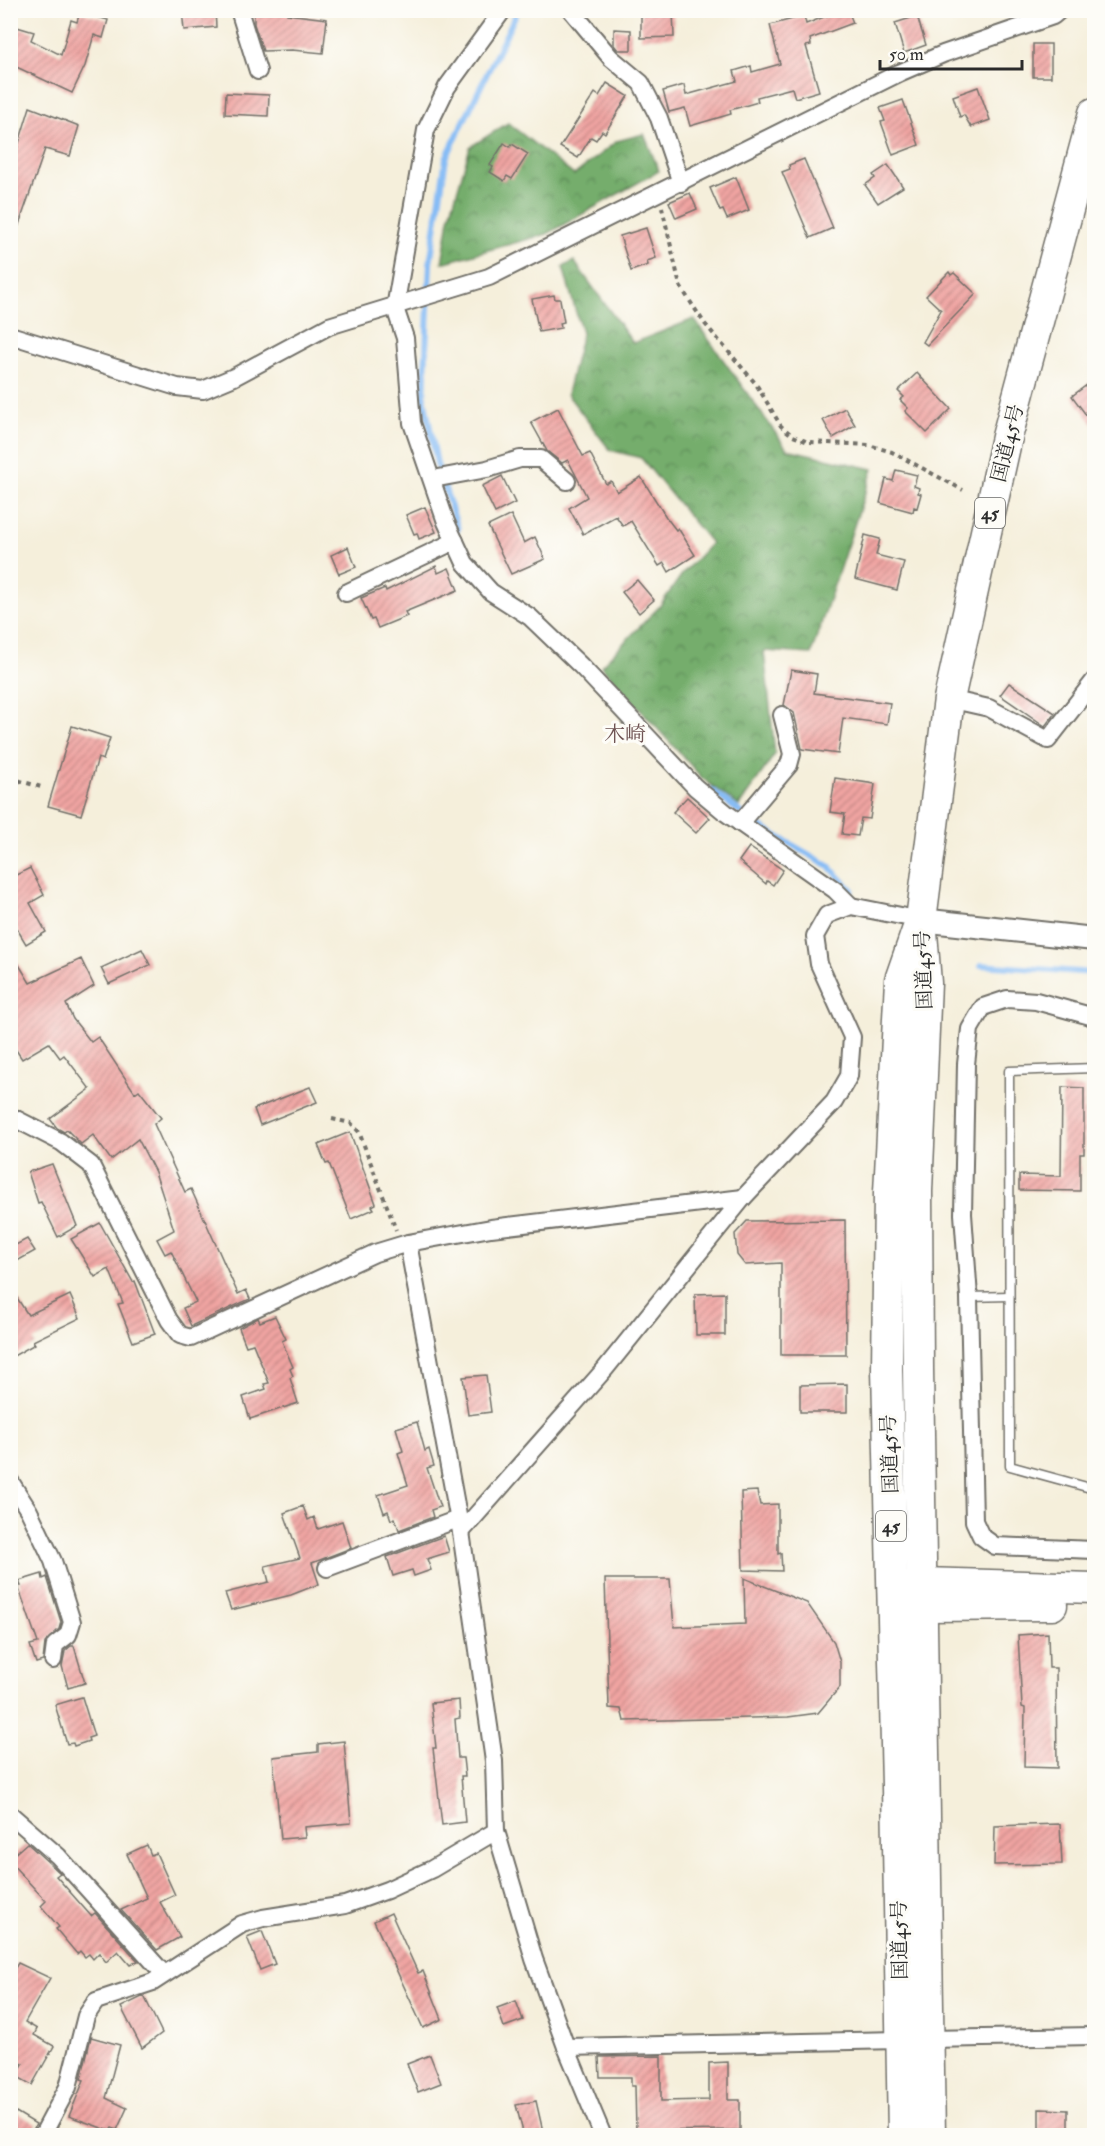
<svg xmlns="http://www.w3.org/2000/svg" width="1105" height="2146" viewBox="0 0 1105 2146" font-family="'IM FELL Double Pica','Noto Serif JP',serif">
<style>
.forest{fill:url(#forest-crowns);stroke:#506c4c;stroke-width:1.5}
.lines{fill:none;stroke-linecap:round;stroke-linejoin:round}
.stream{stroke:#86bcf5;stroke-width:6}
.building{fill:url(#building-hatch)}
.lane-casing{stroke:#727069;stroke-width:11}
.street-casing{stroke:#727069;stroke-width:20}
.secondary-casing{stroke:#727069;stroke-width:26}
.highway-casing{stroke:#727069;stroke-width:33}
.path{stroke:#727069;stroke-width:4;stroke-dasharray:4.5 4.5;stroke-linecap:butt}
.lane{stroke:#fff;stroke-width:8}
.street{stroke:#fff;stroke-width:16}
.secondary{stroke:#fff;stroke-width:22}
.highway{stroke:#fff;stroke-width:30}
.labels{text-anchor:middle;stroke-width:6;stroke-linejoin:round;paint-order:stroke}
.shield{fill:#fdfcf7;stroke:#6a6a68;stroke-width:1.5}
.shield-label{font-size:18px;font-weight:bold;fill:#2b2b2b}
.street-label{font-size:20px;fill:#2b2b2b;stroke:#fdfcf7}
.neighbourhood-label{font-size:21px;fill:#705555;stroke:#fdfcf7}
</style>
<defs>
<pattern id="forest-crowns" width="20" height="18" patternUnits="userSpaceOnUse" patternTransform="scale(1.5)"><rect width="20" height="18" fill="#74ad6c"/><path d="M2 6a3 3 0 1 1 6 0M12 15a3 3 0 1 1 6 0" fill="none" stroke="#5f8d59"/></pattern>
<pattern id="building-hatch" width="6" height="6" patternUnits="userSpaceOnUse" patternTransform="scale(1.5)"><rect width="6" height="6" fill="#f0a4a2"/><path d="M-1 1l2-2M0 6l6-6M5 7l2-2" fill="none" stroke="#c38684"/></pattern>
</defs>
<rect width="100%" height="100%" fill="#fdfcf7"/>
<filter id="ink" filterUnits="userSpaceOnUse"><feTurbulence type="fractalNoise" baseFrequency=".0167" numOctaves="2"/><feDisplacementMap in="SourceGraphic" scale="12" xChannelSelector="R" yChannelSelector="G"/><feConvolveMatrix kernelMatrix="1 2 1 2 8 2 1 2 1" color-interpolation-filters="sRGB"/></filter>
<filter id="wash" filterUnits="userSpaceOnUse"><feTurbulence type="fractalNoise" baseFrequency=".008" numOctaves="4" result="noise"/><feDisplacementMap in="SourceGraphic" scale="24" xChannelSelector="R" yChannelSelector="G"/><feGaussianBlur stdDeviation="1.35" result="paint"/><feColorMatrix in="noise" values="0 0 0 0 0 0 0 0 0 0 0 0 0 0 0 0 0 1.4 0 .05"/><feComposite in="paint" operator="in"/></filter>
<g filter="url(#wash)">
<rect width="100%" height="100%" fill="#f5efdb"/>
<g class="forest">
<path d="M508,123L574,175L617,141L644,134L659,171L547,234L442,263L449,219L470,147Z"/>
<path d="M574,261L633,343L694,319L787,449L873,469L811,654L764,651L775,754L739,806L702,778L601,666L659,607L683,573L711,543L641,458L610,450L567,394L582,333L563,267Z"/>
</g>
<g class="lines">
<g class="stream">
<path d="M458,529L437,464L424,397L430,263L446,158L518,10"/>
<path d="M711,790L756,824L829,866L852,890"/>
<path d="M981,965L1094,973"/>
</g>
</g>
<g id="blocks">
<g class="building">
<path d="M182,10H215L216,27L184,30Z"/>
<path d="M254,10H286L287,14L327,19L323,53L292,50L263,51L254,24Z"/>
<path d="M641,10H673L674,37L641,38Z"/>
<path d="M842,10H848L853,23L810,39L811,45L806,46L819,91L795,98L792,88L757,97L758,102L730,110L731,114L690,126L685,108L669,112L663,91L684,85L686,95L737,81L734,71L751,66L752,72L780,64L770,25L804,16L806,24Z"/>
<path d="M80,12L108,20L103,38L94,35L85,66L72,93L10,64V48L17,27L34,32L31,40L61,55L71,20L77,22Z"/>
<path d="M917,16L926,45L904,53L895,23Z"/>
<path d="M614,29L631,30V50H618L614,45Z"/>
<rect x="1033" y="44" width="18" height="33"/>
<path d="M607,83L628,96L605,133L602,131L596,140L591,137L578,158L560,147L595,93L599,96Z"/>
<path d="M978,87L990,120L971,127L964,115L960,117L953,96Z"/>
<path d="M226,93L269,95L268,116L225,114Z"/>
<path d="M903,100L919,145L893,155L881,122L885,121L880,108Z"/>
<path d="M30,107L79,126L70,156L45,149L13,242L10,241V172Z"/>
<path d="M504,143L510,147L512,144L528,154L512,179L507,176L504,181L490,172L493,167L490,165Z"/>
<path d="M804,159L833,228L810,238L782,172L790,169L789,165Z"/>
<path d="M888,165L903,187L878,203L865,185L875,178L873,175Z"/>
<path d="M736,177L749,210L727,219L723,210L720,211L710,188Z"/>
<path d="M690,193L697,209L676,218L669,202Z"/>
<path d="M646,228L656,258L647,261L648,265L631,271L620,236Z"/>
<path d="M949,272L951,275L954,273L976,294L927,345L923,342L941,310L926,296Z"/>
<path d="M554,295L555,299H560L564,322L560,323L561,328L539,332L532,299Z"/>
<path d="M917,373L951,409L927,433L905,411L908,408L900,400L904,397L898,391Z"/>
<path d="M1095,379V427L1072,396Z"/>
<path d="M558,408L583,456L590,453L606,484L611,481L617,492L641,477L666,517L676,530L678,528L695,555L669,572L664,563L659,566L631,521L623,526L616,516L583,534L569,508L587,497L568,460L562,463L547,451L531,422Z"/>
<path d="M845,408L855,425L833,438L823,420Z"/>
<path d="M896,470L917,475L914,486L919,488L918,493L921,494L917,508L914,507L913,512L880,503L886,479L893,481Z"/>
<path d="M502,476L515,503L495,513L482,486Z"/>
<path d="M425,507L436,532L419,539L417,533L414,534L406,515Z"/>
<path d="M511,515L524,543L535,537L545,559L511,574L488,526Z"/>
<path d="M865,535L880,539L876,555L904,562L897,590L855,579Z"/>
<path d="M348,547L356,567L339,574L331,555Z"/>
<path d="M436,566L438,573L449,568L458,590L405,612L407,616L378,628L374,619L371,620L361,598L385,588L386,591Z"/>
<path d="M637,580L654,600L639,613L622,592Z"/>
<path d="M791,670L817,674L814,693L890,703L887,724L843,718L838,754L802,749L794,713L784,705Z"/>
<path d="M1009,683L1055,713L1045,726L1000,695Z"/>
<path d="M72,726L110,738L103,760L98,758L81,815L48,806Z"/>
<path d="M835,778L875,784L870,819L861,818L858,836L842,834L845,814L830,812Z"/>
<path d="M687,797L710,818L696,833L673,812Z"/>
<path d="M749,847L783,870L773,885L767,881L766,884L739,861Z"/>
<path d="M30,868L44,895L30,903L46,932L26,944L10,917V878Z"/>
<path d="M142,949L150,965L109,984L101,968Z"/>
<path d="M10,950L30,983L81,959L94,986L66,1004L73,1019L91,1042L98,1037L135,1093L139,1090L161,1118L154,1124L185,1192L191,1189L238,1294L246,1290L250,1299L191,1326L183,1308L196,1302L171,1251L165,1254L157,1239L174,1230L155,1172L138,1139L111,1160L93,1135L81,1144L67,1130L64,1132L57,1128L50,1119L90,1089L64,1055L60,1058L49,1043L22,1059L10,1041Z"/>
<path d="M310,1087L317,1102L260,1125L254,1109Z"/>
<path d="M1062,1087L1084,1088V1154H1080V1191L1019,1190V1175L1061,1176Z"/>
<path d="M350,1132L376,1204L372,1206L374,1209L351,1219L329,1163L326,1164L318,1145Z"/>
<path d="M52,1164L77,1226L58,1237L41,1202L38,1203L28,1172Z"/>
<path d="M845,1220L846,1355H781V1263L745,1265L737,1255L735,1234L747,1221Z"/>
<path d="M100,1223L133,1282L135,1281L155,1334L133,1342L118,1304L123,1303L109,1269L95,1277L71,1239Z"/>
<path d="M27,1239L35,1251L10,1265V1248Z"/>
<path d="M10,1287L28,1315L70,1295L80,1318L33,1341L35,1344L10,1358Z"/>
<path d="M725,1293V1335H696L695,1294Z"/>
<path d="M275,1316L286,1339L282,1341L293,1367L290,1369L293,1376L290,1378L298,1403L250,1419L243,1397L266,1389L264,1384L269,1383L253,1344L246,1346L239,1328L258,1318L260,1322Z"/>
<path d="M486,1375L491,1412L468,1415L463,1377Z"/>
<path d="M847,1384V1412H800V1385Z"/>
<path d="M417,1422L425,1451L429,1449L434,1466L427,1468L440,1507L431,1510L433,1517L399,1530L395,1518L391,1520L388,1511L384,1513L378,1495L408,1485L398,1453L403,1451L396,1428Z"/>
<path d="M757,1491L760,1505L778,1504V1554L781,1553L782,1571L743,1570L741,1492Z"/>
<path d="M303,1506L308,1520L314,1517L318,1529L342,1521L351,1548L312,1563L319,1584L291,1595L231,1610L225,1593L269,1582L265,1566L300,1558L284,1513Z"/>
<path d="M444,1536L449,1552L427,1559L431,1570L414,1576L412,1570L393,1576L387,1557Z"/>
<path d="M42,1574L43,1579L47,1577L61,1622L59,1629L45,1643L43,1661L36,1663L30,1645L38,1643L18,1586H21L19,1581Z"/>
<path d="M744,1578L807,1603L834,1642L840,1662V1687L818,1713L788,1717L624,1721L621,1709L609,1708L605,1579H670L674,1627L745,1624Z"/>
<path d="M1048,1633L1049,1668H1056L1057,1768L1024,1767L1025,1708L1022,1707L1018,1635Z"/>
<path d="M71,1646H74L85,1683L68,1688L62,1666L65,1651Z"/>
<path d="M82,1697L94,1736L88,1738L89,1741L74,1746L73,1743L67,1744L55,1705Z"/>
<path d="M459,1700L460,1718L455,1719L458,1758H463L465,1776H461L465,1822L442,1825L433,1748H436L431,1703Z"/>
<path d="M344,1741L351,1823L304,1827L305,1837L281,1839L273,1757L318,1752V1744Z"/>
<path d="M1060,1824L1062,1864L994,1865L995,1826Z"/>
<path d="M27,1843L60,1873L56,1876L91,1916L95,1913L138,1961L130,1965L118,1951L106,1962L99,1953L93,1959L89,1954L85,1957L80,1951L77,1954L56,1929L59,1927L41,1906L46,1901L10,1862V1858Z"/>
<path d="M147,1845L151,1855L156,1853L175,1895L160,1902L180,1937L157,1950L121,1910L147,1898L127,1854Z"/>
<path d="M391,1913L418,1973L423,1971L442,2019L423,2028L374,1921Z"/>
<path d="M262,1931L275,1964L260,1970L247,1937Z"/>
<path d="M18,1963L50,1978L25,2022L37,2029L34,2035L54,2046L32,2085L16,2076L23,2064L10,2057V1976Z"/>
<path d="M144,1996L162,2033L142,2048L121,2007Z"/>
<path d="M516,2001L523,2020L504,2027L497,2008Z"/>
<path d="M91,2037L120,2045L106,2098L127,2108L117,2130L112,2128L110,2131L69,2116L84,2080L81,2079Z"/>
<path d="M430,2055L441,2083L418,2092L407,2064Z"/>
<path d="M661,2056V2101L709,2100V2063L728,2062V2100H740V2130L636,2131L635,2086H631V2077H600L599,2057Z"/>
<path d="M536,2101L544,2136H524L516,2105Z"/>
<path d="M1039,2109L1068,2110V2136H1039Z"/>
<path d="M16,2112L36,2124L30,2136H10V2121Z"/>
</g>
</g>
</g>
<g filter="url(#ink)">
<use href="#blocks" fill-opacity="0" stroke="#727069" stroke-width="1.5"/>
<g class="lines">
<defs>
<g id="lane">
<path d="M1094,1068L1009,1071L1010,1466L1094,1489"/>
<path d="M969,1297L1009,1296"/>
</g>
<g id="street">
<path d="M239,10L258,71"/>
<path d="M503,10L447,87L426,130L395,308L405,338L412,423L446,522L465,563L491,592L530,617L581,666L695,787L726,813L835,890L851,906"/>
<path d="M571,10L611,58L641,83L659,118L681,183"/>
<path d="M10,335L177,387L203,390L234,377L329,326L489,277L899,73L943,54L1053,16L1060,10"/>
<path d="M433,479L487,469L520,459H541L567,481"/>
<path d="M346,593L455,541"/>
<path d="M949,699L989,708L1048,740L1094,681"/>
<path d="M740,823L789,765L792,754L782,715"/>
<path d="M1094,1017L1036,1001L1007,999L983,1007L970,1029L966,1064L963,1214L969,1297L974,1521L981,1536L995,1546L1094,1550"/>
<path d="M10,1116L61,1142L91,1165L169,1320L180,1335L191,1338L375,1253L408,1243L491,1228L743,1198"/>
<path d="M408,1243L461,1532L494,1761L496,1831L534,1959L566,2047L603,2136"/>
<path d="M10,1481L29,1511L53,1561L72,1622L68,1635L55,1645L53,1660"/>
<path d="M461,1532L605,1369L743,1198L834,1102L849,1076L852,1037L819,964L815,936L827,915L851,906L921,920"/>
<path d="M327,1568L458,1519"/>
<path d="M10,1814L58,1856L164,1974"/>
<path d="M928,2039L1094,2036"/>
<path d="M566,2047L900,2040"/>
<path d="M42,2136L68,2087L86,2016L96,2001L153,1982L242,1924L263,1918L345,1905L387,1890L432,1869L496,1831"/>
</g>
<path id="secondary" d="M921,920L1094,939"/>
<g id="highway">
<path d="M904,1590L923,1583L1094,1588"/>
<path d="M904,1599L923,1606L1052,1605"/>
<path d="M903,2136L897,1786L887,1369L889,1192L900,980L917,931"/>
<path d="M930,2136L918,1369L917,1191L926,983L921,920L949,699L1007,437L1094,113"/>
</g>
</defs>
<use href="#lane" class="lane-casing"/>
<use href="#street" class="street-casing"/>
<use href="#secondary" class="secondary-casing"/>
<use href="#highway" class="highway-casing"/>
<g class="path">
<path d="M662,207L680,286L705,324L756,384L781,426L793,436L808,442L869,445L892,452L963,490"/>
<path d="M10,778L41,787"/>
<path d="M332,1119L351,1123L359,1132L396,1230"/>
</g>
<use href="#lane" class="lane"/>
<use href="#street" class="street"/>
<use href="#secondary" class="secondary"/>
<use href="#highway" class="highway"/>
</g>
</g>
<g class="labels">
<g class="shield">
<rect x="975" y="498" width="30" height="30" rx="4.5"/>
<rect x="876" y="1511" width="30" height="30" rx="4.5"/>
</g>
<g class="shield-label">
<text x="990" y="519">45</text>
<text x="891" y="1532">45</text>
</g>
<g class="street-label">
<text transform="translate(1007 443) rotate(-76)" y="7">国道45号</text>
<text transform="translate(923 970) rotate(-92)" y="7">国道45号</text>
<text transform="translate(889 1454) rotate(-92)" y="7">国道45号</text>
<text transform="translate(899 1940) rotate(-91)" y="7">国道45号</text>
</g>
<g class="neighbourhood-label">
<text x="625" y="741">木崎</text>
</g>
</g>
<rect width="1105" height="2146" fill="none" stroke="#fdfcf7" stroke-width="36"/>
<path d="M880 60v9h142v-9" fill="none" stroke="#2b2b2b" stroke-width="3"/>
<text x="889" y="60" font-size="18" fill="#2b2b2b" stroke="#fdfcf7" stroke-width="4.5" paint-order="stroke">50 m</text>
</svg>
